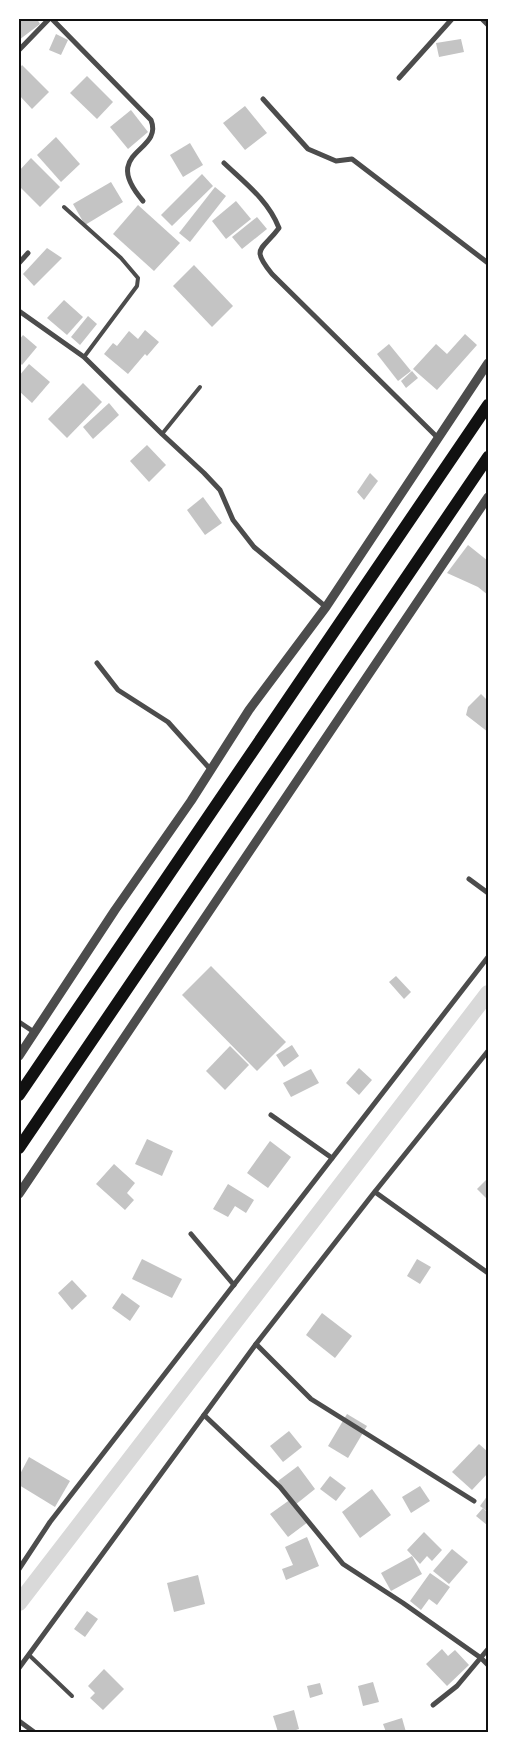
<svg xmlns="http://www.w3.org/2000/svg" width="507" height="1751" viewBox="0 0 507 1751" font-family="Rubik,sans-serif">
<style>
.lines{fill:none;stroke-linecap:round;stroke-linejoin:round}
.canal{stroke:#d9d9d9;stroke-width:16}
.building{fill:#c4c4c4}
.service{stroke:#4c4c4c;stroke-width:4}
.minor{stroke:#4c4c4c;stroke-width:5}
.tertiary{stroke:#4c4c4c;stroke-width:9}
.trunk{stroke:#111;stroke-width:12}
.neatline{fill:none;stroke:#111;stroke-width:2}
</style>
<rect width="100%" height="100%" fill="#fff"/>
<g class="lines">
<path class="canal" d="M19,1603L488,993"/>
</g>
<g class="building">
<path d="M19,19H37L40,24L19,40Z"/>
<path d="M56,34L68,40L61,55L49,50Z"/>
<path d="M461,39L464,52L439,57L436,43Z"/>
<path d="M22,65L49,92L32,109L19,95V69Z"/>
<path d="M87,76L113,102L97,119L70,93Z"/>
<path d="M245,106L267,133L245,150L223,123Z"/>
<path d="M131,110L148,132L128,149L110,127Z"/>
<path d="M56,137L80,164L61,182L37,155Z"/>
<path d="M190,143L203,165L183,177L170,155Z"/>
<path d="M31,158L60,187L40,207L19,186V171Z"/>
<path d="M202,174L213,186L172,226L161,215Z"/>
<path d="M111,182L123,202L85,225L73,204Z"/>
<path d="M215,187L226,196L190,242L179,233Z"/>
<path d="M236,201L251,219L226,239L212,221Z"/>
<path d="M138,205L180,243L154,271L113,234Z"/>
<path d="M257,217L267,229L242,249L232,237Z"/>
<path d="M47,248L62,258L34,286L23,274Z"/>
<path d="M194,265L233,306L212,327L173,286Z"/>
<path d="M64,300L83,317L67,335L47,318Z"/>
<path d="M88,316L97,324L80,345L71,337Z"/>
<path d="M145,330L159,342L147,356L145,354L128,374L104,354L113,343L117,346L129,331L138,339Z"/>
<path d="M465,334L477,345L437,390L413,369L436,344L447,354Z"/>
<path d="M23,335L37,347L22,365L19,362V340Z"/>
<path d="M389,344L411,371L398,381L377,354Z"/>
<path d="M29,364L50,382L32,403L19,391V376Z"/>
<path d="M412,371L418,378L406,388L401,381Z"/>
<path d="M83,383L102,402L67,438L48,419Z"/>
<path d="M109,403L119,415L93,439L83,427Z"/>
<path d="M147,445L166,465L149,482L130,461Z"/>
<path d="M370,473L378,481L364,500L357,492Z"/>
<path d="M203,497L222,523L205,535L187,510Z"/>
<path d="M468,545L488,561V595L478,587L447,573Z"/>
<path d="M481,694L488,701V732L466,715L468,707Z"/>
<path d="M211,966L286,1042L257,1071L182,995Z"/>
<path d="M396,976L411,992L404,999L389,982Z"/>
<path d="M292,1045L299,1056L284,1067L276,1055Z"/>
<path d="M230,1046L249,1065L225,1090L206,1071Z"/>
<path d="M359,1068L372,1080L359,1095L346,1083Z"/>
<path d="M311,1069L319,1083L291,1097L283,1083Z"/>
<path d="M147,1139L173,1151L162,1176L135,1164Z"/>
<path d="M270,1141L291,1157L268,1188L247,1173Z"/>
<path d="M114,1164L135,1183L127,1193L134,1200L125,1210L96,1184Z"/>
<path d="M488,1178V1200L477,1189Z"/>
<path d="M228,1184L254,1200L246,1213L235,1206L228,1217L213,1209Z"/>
<path d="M142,1259L182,1279L172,1298L132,1279Z"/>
<path d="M417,1259L431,1267L420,1284L407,1276Z"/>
<path d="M72,1280L87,1296L72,1310L58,1293Z"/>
<path d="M122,1293L140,1306L130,1321L112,1308Z"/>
<path d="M322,1313L352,1336L335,1358L306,1335Z"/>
<path d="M347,1414L367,1426L348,1458L328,1446Z"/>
<path d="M289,1431L302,1447L283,1462L270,1446Z"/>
<path d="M479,1444L488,1452V1473L472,1490L452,1472Z"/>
<path d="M29,1457L70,1481L55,1507L19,1485V1476Z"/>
<path d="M298,1466L315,1489L295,1505L308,1522L288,1537L270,1514L291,1499L278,1481Z"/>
<path d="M330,1476L346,1488L336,1501L320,1489Z"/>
<path d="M420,1486L430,1501L411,1513L402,1497Z"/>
<path d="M372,1489L391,1515L360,1538L342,1512Z"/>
<path d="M488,1495V1512L480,1506Z"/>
<path d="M483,1508L488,1513V1523L487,1525L476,1516Z"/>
<path d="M424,1532L442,1550L432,1561L427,1556L420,1564L407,1550Z"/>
<path d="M307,1537L319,1566L286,1580L282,1569L293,1565L285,1547Z"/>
<path d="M452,1549L468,1562L449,1584L433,1571Z"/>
<path d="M412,1556L422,1574L391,1591L381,1573Z"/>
<path d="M430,1573L450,1587L437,1605L429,1599L421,1610L410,1601Z"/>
<path d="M198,1575L205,1604L174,1612L167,1583Z"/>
<path d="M87,1611L98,1619L85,1637L74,1629Z"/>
<path d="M442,1649L448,1656L455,1650L469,1665L447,1686L426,1664Z"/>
<path d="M104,1669L124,1689L103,1710L90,1698L95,1693L88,1686Z"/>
<path d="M373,1682L379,1702L363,1706L358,1686Z"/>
<path d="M320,1683L323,1694L310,1698L307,1686Z"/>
<path d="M294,1710L299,1729L290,1732H278L273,1716Z"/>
<path d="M402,1718L406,1732H386L383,1724Z"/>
</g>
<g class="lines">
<g class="service">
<path d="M64,207L121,258L138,278L137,286L84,357"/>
<path d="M162,434L200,387"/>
<path d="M29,1655L72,1696"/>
</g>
<g class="minor">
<path d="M52,19L151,120C164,153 99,150 143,201"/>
<path d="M482,19L488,25"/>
<path d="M19,50L49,19"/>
<path d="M399,78L452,19"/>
<path d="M263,99L308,149L336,161L352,159L488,263"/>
<path d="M224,163C245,183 268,200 279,228C262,251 250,247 272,274L438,438"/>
<path d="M19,263L28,253"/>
<path d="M19,311L84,357L162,434L204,473L220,490L233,520L254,547L326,607"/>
<path d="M97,663L118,690L168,722L211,770"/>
<path d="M469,879L488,893"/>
<path d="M19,1022L34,1032"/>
<path d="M271,1115L332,1158"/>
<path d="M375,1192L488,1273"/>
<path d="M191,1234L234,1285"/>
<path d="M256,1344L311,1399L474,1501"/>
<path d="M204,1415L280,1487L343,1564L403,1603L481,1658L488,1665"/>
<path d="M19,1569L50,1522L488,957"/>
<path d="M19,1668L256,1344L373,1194L488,1051"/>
<path d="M433,1705L457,1686L488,1649"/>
<path d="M19,1721L34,1732"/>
</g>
<g class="tertiary">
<path d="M19,1056L115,910L191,801L249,710L326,607L488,363"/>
<path d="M19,1194L488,497"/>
</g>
<g class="trunk">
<path d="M19,1095L488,405"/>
<path d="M19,1148L488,457"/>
</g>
</g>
<rect width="507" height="1751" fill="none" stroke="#ffffff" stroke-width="40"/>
<rect x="20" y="20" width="467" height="1711" class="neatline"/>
</svg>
